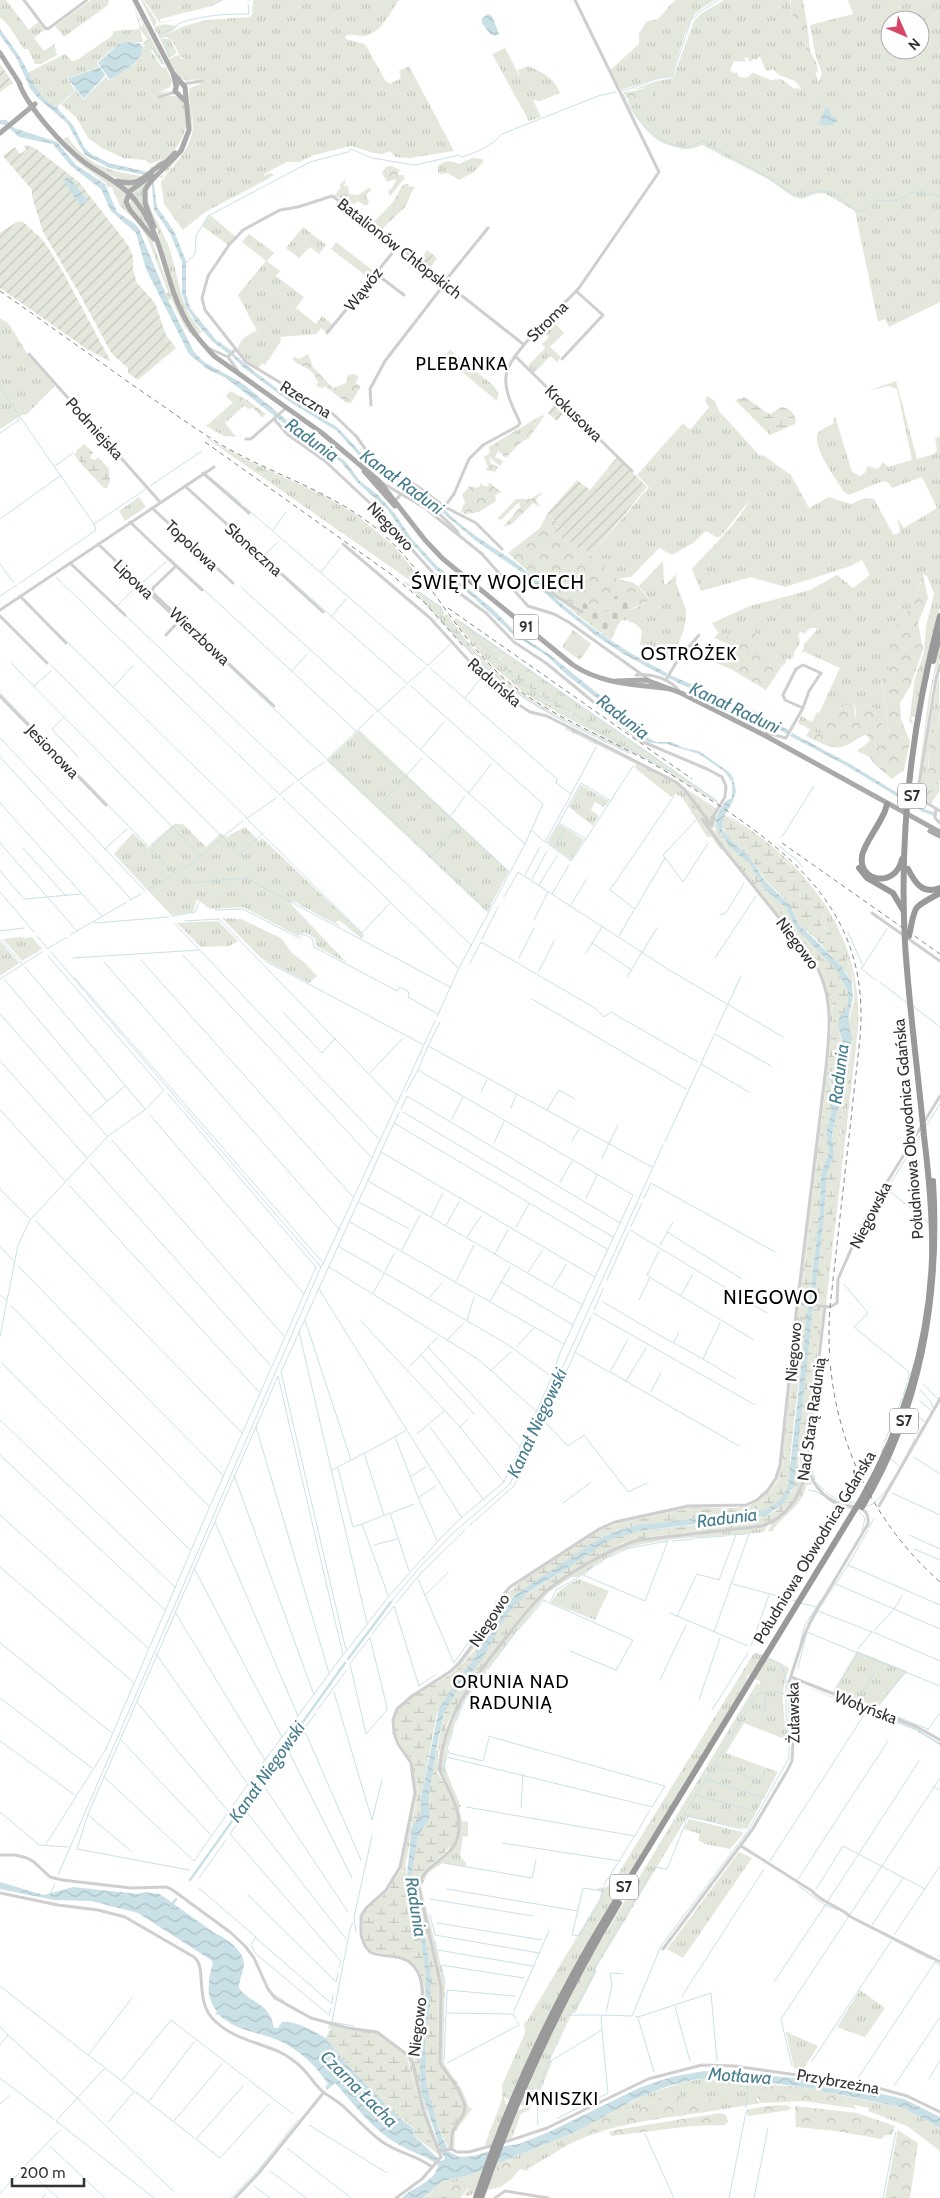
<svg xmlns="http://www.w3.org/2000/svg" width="940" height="2198" viewBox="0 0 940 2198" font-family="Cabin,sans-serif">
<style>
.grass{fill:url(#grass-tufts);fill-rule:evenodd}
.forest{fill:url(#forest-crowns)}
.wetland{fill:url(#wetland-marsh)}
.cemetery{fill:url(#cemetery-stones)}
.garden{fill:url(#garden-furrows)}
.water{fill:url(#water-waves)}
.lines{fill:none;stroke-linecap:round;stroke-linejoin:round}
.stream{stroke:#cae0e7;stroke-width:1}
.canal{stroke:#cae0e7;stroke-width:2.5}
.minor{stroke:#cfcfcf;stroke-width:3}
.major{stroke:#aaa;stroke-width:5}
.highway{stroke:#999;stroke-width:6}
.rail{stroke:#878787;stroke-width:1;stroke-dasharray:5 4;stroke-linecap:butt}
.labels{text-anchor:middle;stroke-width:5;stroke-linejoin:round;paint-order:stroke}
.shield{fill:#fff;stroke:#707070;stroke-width:1}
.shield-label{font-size:15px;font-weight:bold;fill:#323232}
.street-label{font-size:16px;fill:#323232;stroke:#fff}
.neighbourhood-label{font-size:18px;letter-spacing:1px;fill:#000;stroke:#fff}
.water-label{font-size:18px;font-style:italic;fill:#467d8e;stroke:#fff}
.quarter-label{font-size:19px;letter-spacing:1px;fill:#000;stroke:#fff}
</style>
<defs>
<pattern id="grass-tufts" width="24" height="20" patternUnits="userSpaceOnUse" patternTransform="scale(1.25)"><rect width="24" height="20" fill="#e4e8dc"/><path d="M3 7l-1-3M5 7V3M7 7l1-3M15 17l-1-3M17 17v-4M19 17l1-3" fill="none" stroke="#c4c7bd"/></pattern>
<pattern id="forest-crowns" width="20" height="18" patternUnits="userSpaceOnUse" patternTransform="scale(1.25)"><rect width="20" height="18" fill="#e4e8dc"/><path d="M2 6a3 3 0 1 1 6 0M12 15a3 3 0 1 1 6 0" fill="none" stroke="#c4c7bd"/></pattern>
<pattern id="wetland-marsh" width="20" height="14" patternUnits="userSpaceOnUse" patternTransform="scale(1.25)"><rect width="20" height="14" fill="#e4e8dc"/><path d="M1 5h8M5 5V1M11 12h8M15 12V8" fill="none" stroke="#c4c7bd"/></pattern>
<pattern id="cemetery-stones" width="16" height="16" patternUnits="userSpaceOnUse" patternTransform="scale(1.25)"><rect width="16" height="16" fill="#e4e8dc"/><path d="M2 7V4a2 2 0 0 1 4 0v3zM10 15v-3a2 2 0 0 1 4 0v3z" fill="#c4c7bd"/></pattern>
<pattern id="garden-furrows" width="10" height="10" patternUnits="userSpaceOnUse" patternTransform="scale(1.25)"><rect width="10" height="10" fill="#e4e8dc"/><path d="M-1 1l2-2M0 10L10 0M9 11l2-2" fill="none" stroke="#c4c7bd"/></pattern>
<pattern id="water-waves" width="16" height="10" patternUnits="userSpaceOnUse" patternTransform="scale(1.25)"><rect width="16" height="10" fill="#cae0e7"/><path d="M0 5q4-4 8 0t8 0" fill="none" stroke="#aec1c7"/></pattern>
</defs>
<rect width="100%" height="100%" fill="#fff"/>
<g class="grass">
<path d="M0,0H6L29,30L38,22L44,30L34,38L44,51L54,44L57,55L41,64H35L28,49H24L8,25L0,17Z"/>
<path d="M91,0H109L108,5L64,37L55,26Z"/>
<path d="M132,0L141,27L143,25L134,5L165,65L161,64L152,49L151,51L162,68L166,67L172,81L170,87L158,93L170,90L159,96L160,98C169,96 177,93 183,103V99C196,124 178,152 157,166L156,164L152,166L154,170L159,167L155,171L157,173C171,159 181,148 188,130C183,149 172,160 158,173L160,176L164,175L166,172L164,170C189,147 196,130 186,97C204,129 181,155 162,178H161L150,167L163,159L150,164L145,160L123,158L102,148L88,138L77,118L61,104L76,91L84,100C91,90 99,85 106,76L109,81L134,64L145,45L144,42L147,39L140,29Z"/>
<path d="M141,0H143L157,22L154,27L174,21L164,24L178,26L168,34L181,27L206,20L249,17L252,15L253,0H399C390,12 381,34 364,36C358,36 351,33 345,36L346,39L365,44L385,80L390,84L401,78L399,71L409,66L454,151L410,158L395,157L390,151L382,154L374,153L351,146L314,155L299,162H287L264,174V176L270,173L274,175L266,180L205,212L183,230L164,204L161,182C175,162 194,148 193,122C193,110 186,98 190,88L202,83L201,80L190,82L200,78L187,81L180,78L169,59L178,55L182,59L185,58L180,57C176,48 172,32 160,39H170L177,53L169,58Z"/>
<path d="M144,0H224L212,6L160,19V22L174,20L160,23Z"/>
<path d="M675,0H715C709,4 701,8 696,13C686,23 677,61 672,76L658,78L621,90L610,70L639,44V34L646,22L658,19Z"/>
<path d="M724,0H790V9L816,73L818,83L822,74L815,53L810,25L853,14L848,0H940V302L889,327L885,319L878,322L855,211L826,194L818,193L801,199L792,196L768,179L702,145C692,150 686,150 675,147C649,142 638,119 626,98L630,101L650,86L630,91L653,82L673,78L694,21L702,13ZM890,20H920V50H890ZM760,56L766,71L773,69L779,75L795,81L802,89L793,88L781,79L771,80L753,73L746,78L739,77L737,72L733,73L730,70L734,61L746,62L744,58L749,57L748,60L750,62L754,59L756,60Z"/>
<path d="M140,29L143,42C117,41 116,46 97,63L99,67L67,79L75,90L55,107C42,97 34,88 27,73L65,54L72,61L77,60L112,36L114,31Z"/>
<path d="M505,48L520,77L518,70L528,66C542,72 554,77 560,93L540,101L533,100L541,117L529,121L492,54Z"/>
<path d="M68,137C86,165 109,171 141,176C154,184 145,196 150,207C158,224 167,239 172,257C181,288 180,306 202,332L197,335C173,302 165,258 154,219C151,210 145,204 146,194L149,192L147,184C138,200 151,212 153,227L139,200L120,183L132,185L143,180L140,177V180C118,188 75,156 63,138Z"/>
<path d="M59,140C67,146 74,155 82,161C115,187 135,188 151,232L132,212L128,203L131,201L126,194C121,209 134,217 143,227L142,230L145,229L151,237L173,299L195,336L193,337L184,326L171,299L168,300L166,294L168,292L147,237L137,222L120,206L112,187H107L106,183L76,161Z"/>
<path d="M472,158L483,159V162L474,172L459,180L448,173L441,174L438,173V166C444,160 451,160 459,164Z"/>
<path d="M210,215L236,237L228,245L202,226Z"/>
<path d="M303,227L326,245L319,254L310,247L299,258L286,248Z"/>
<path d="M249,234L274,253L267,261L280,271L276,276L304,297L296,308L316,324L322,316L333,325L327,333L321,328L316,334L280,337L281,341L265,365L262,363L258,369L247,361L238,350C239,339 248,334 257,331L238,295L266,261L242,242Z"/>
<path d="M336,242L375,272L370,279L331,249Z"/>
<path d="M0,318L9,324L28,355L55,386L26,415H22L0,429Z"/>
<path d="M551,319L564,333L550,347L561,357L557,362L550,356L534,373L528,366L545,348L542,344L549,337L541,329Z"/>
<path d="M450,350L494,386L498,393L497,401L444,357Z"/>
<path d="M896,381L917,459L934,454L937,450L935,438L940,436V607L915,717H911L913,724L909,722L915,678L924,653L926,626L934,594L927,576L923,574L915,601L892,632L891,666L882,680L889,734H887L874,708L854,704L855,719H851L847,710L850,711L845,705L835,714L825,718L824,731L819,734L798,723L801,716L812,722L817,712L819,713L840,668L805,652L802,653L805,643L817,630L816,628H810L804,634L801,632L798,634L800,643L794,652V656L790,660L786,658V663L782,666L776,663L753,641L756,633L754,630L740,642L717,631L712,623L750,606L810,590L837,575L853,588L870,575L862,560L848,567L785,587L751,577L701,591L692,569C711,547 735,527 749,501L720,537H716L706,531L693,543L672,555L659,548L631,577L617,579L590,556L649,487L637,475L683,423L690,430L709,407L705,401L707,396L715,401L719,411L760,456L763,455L791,475L809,508L829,497L851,504L865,498L874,499L893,534L894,535L900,532L897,518L904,528L937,508L922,477L892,488L889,483L883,481L849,495L844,492C837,480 809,444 819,432C823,428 829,426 833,424L835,416L852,472L860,476L866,472L867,466L878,469L883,462L888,467L912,460L897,389L889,386L868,391Z"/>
<path d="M235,401H238L245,405L225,423L236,437L224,436L206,426Z"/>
<path d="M542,415L525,437L521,440L506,439L505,437Z"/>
<path d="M202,435L247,460L325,496L354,513L394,546L430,590L428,593Z"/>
<path d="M139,497L146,507L125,521L119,511Z"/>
<path d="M663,561L664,584H667L676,574V583L686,610V618L683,633L672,657L640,645L642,631C638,624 630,620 621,620C628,607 644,608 649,598L639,586Z"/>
<path d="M404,581L442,608L444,611L443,616L447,614C479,661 516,694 566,720C588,731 619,743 637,757L540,708L506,686L474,657Z"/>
<path d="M456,618L718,801L719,804L653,763L560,714L523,692L485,659L454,621ZM504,654L570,704L587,721L551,703V701L518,680L498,660Z"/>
<path d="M573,630L585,639L580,640L576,647L574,656L562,647Z"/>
<path d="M940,644V661L934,677L917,787L929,695Z"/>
<path d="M939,673L940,727L935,728L928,762L929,776L924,789L933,790L937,781H939L940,790L931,804C915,794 921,779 923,764L926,763L924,761Z"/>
<path d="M569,726L668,777L717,809L714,814L712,825L709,822L715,832L714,818L719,810L714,826L717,832L797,934L816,949L813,952C828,974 834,996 833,1022L801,1302L799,1301L831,1028C827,1002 826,981 812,958L710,830L723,849H720L712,837H707L682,797L676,794L671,797L640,772L635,767L636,764L567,730Z"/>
<path d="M359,730L509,871L487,912L327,761Z"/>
<path d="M581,785L609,801L604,807L595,802L591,810L599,816L593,826L569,807Z"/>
<path d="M725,814C805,859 864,934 858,1029L826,1305L821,1304L838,1156H833V1150L839,1144L843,1111L841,1101L846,1098L854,1030H849C847,1015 856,1005 854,991C853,980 852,968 846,958C839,944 830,934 825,920L824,925L829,932L821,924L825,908L811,889L787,862Z"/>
<path d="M174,824H183L206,847L221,833L226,837L245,827L259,841L262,838L364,935L362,939L339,920L336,922L341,927L293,901L290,903L347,963L316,946L315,938L304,932L298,936L243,907L210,909L197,899L193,912L171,915L114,854L133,833L149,849L151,844Z"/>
<path d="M559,824L584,840L571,860L548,843Z"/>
<path d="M222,918L241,919L281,938L292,953L304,962L317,976L309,983L261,958Z"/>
<path d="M218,921L238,941L229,946L201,947L177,923Z"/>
<path d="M20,937L26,938L32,937L42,949L22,961L3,939Z"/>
<path d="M0,941L19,963L0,976Z"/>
<path d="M798,1305H801L800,1312L803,1318L797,1335L783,1467C777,1486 764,1505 743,1509H688L615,1524L599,1531L514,1588L500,1603L487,1631L461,1666L405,1704L397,1715L395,1722L398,1738L411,1756L417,1774V1796L411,1826H413L404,1872L401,1869C397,1877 393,1885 387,1892C378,1902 363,1907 362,1923C360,1969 406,1940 420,1973C430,1996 422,2022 418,2045C418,2049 414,2055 414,2059C414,2064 417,2069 418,2074C424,2100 430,2126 441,2150H439L424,2110L412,2058L416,2049L423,2005L419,1976L414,1966L406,1959L371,1951L365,1945L361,1930L363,1912L385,1891L400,1866L416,1795L412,1765L398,1741L395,1733L393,1722L395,1713L412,1697L456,1668L485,1629L503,1596L536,1570L598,1530L616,1522L687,1507L734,1508L751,1505L770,1488L778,1477L781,1466L796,1330L801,1318L796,1328Z"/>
<path d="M821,1307L823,1308L803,1478C796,1501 788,1507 770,1523C767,1525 766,1529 764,1532C722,1538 658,1535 620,1551C605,1557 592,1569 579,1577H572L549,1592L516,1632L463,1701L446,1749L448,1753L444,1766L461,1807H459L462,1821L468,1822V1837L463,1836L460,1856L466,1863L465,1867L443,1863L428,1873L421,1887L445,1982L443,2060L446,2067L461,2088L469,2107L472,2109L455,2132L454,2150L449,2148L451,2129L462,2114L451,2082L438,2064L439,1987L413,1881V1877L420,1875L449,1850L457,1817L437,1768L441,1746L454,1707L466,1687L520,1617L548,1587L614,1547L642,1538L689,1532V1530L694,1532C728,1528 773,1531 794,1498C797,1493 802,1483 801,1476C801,1466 796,1453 805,1444L817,1337V1325L815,1321L820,1317Z"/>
<path d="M806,1463L812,1484L806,1486C802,1508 780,1516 772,1532L768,1531C772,1519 794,1504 801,1491C804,1483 805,1472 806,1463Z"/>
<path d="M579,1579L609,1591L595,1620L551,1603C557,1590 567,1585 579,1579Z"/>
<path d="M857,1651L907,1671L877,1708L833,1692Z"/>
<path d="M754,1653H758L788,1667L789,1670C779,1690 783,1715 788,1737L787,1740L744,1723L726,1753L778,1772L747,1829L687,1817L595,1970L597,1971L575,2013H572L550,2060L552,2062L540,2092H537L529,2110L521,2114L512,2138L486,2146L485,2144L502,2100V2085L525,2033L524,2023L527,2021L600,1898L601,1891L597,1890L598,1888L607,1887L613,1882ZM748,1675L760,1681V1685L757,1683L586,1965L554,2027L520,2105L525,2107L520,2110L513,2108L611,1913L512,2107L506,2104L504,2097L509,2100L542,2029L748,1678L746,1677Z"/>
<path d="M689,1819L743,1832V1834L730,1849L705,1844L698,1840L700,1834L684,1829Z"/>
<path d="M739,1852L752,1858L683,1958L667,1949Z"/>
<path d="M860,1990L885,2008L865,2037L837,2027Z"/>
<path d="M329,2024L375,2032L408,2057L412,2065L419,2097L440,2157C435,2150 428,2147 422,2142H423L422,2112L408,2060L374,2035L328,2028Z"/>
<path d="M786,2032L818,2046L802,2071L794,2068Z"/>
<path d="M720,2076L774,2085L759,2088L757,2100L761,2103L712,2111L716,2107L712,2097L697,2102L687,2103L677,2092H669L644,2107L605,2115C646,2094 673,2082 720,2076Z"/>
<path d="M845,2096L904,2108L940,2128V2151L907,2126L868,2111L869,2108L854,2105L856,2109L852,2108Z"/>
<path d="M573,2133L565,2142L566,2146L531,2167L525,2160L508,2161L505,2178L509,2181L500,2187L467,2196L464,2195L469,2189L464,2179C452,2183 434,2187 426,2198H422L443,2181L479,2171Z"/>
</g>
<g class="forest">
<path d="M791,0H803C806,17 809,35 810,51C811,55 818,61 818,72L815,71L790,9Z"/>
<path d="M650,86L653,87L654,91L652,97L630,101L623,92L635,91Z"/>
<path d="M391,166L400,170L397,175H403L405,178L390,196L388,191L392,188L396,181L395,179L387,182L382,173L386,167Z"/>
<path d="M346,179L344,186H348L349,194L358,195L369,188L372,189L366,195L369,202L367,206L357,201L355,204L351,203L348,196L344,199L334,196L341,187L339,185Z"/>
<path d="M408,184L409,187L413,186L415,188C408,194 410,202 404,208C396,216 388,222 381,231L372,224L393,202L403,185Z"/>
<path d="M308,354L313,367L333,388L346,383L348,375L354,374L359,377L355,383L361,386L351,403L345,402L325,386L323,388L316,386L318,382C310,364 303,370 292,359L294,357L299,359Z"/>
<path d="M230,391L247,400L266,414L262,418L253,408L248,409L238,401L233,403L226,396Z"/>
<path d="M542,415L544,416L529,438L520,443L506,458L498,451L495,457L503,461L500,466L489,457L491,464L498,467L495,472L485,470L488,467L484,457L490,453L489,447L505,437L506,439L514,436L521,440L525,437Z"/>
<path d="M490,482L494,487L502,492L495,495L496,501L479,512L465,514L461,511L465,502L462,495L470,486L478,488L481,483L483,486H488Z"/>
<path d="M540,493L542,494L536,499L540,507L533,503L512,524L503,527L520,507L519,502L501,520L497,519L516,499H531Z"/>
<path d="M547,514L561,525L558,536L586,551L617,579L632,582L638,586L649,599C645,605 638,605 632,609C621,616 616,629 611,640C574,614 541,584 508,553L540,528Z"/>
<path d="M923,574L928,598L918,623L923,649L910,687L900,703L901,719L910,742L904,770L892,779L873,763L870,757L857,751L870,741L867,735C860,736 855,741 849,744C834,753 820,742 806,736L810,729L819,734L823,731L825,718L835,714L845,705H849L852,710L848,711L851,719H855L856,712L854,704L874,708L887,734H889L882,680L891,665L883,651L892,632L915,601Z"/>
<path d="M754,629L756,633L754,642L763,650L769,649L777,658L776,663L782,666L766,690L731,669L713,662L711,657H717L721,650L726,648L730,651H735L737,648L714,638L719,632L740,642Z"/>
<path d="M585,639L591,644L580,660L574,656L576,647L580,640Z"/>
<path d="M940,727V781H937L932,793L927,797L924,789C932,770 926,747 935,728Z"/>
<path d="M774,2085L802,2087L845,2096L852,2108L803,2101L761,2103L757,2096L759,2088Z"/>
<path d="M669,2092H677L687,2103L697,2102L712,2097L716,2107L712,2111C662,2119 611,2122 566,2146L565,2142L573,2133L605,2115L644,2107Z"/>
<path d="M787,2105L791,2108L789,2110L748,2116L746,2110L765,2106Z"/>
<path d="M795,2106L857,2113L895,2126L892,2135H886L881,2139L836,2131L796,2127Z"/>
<path d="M720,2113L726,2115L728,2121L725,2125L692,2126L611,2136L609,2132L615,2130Z"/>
<path d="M898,2130L918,2143L910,2198H885Z"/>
<path d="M516,2160H525L531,2167L526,2171L521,2169C515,2172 515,2178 509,2181L499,2178L498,2172L500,2164Z"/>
<path d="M464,2179L468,2181L469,2187L460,2198H426L438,2187Z"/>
</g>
<g class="wetland">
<path d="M745,397L767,413L770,414L782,407C791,409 793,412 796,421L795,424L770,435L735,400Z"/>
<path d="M84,444L93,452L90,458L95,460L98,457L109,469L110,481L107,488H104L82,465L73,453L75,454L77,452L76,451Z"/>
<path d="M504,654L581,711L589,718L587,722L573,716V713C566,709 553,709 550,700L518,680L498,662Z"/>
<path d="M724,814C762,842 799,867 825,908L821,924L828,932L824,925L825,919C832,941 854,960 852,983L846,972L816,939L798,923L793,910L781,895L766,881L751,859L727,836L721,825Z"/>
<path d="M716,817L717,828L725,840L749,863L765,889L786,908L797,929L837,967L849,993V1001L839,1031L843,1047L830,1083L833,1102L826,1134L829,1153L821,1173L820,1210L809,1303L801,1302L833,1022C834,995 827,974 813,952L816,949L797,934L717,832L714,826Z"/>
<path d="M849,1015V1029H854L846,1098L841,1101L843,1111L839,1144L833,1150L832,1134L839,1105L838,1082L849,1047L843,1030Z"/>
<path d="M833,1156H838L839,1158L824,1291L821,1304L814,1303L824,1217L827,1173Z"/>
<path d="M801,1305L808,1306L809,1310L795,1411L790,1460L791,1470L788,1492L766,1513L668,1522L665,1524L638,1525L612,1532L600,1538L570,1560L525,1588L516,1594L497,1617L476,1658L437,1713L424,1783L421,1820L411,1826C415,1808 420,1791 416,1773C413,1753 387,1736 397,1714C405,1697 437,1684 452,1673C471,1660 485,1635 494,1615H496V1611L502,1600L517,1585L599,1531L619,1523L688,1509L748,1508L761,1501L772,1490L778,1481L783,1467L797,1335L803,1318L800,1312Z"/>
<path d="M813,1307H821L819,1319L815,1322L818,1326L817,1337L805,1444C798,1451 796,1468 802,1476C792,1532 738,1527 694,1532L689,1530V1532L647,1537L620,1544L553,1584L540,1595L520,1617L460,1697L448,1722L439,1752L437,1753H439C438,1760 436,1767 438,1773C440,1779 445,1784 447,1790C462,1822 464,1838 435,1861C428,1866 422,1876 414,1877L413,1882L439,1987L438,2064L456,2089L463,2105L462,2114L450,2132L449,2149L438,2127L426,2083L424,2049L430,2006V1972L424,1932L418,1921L410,1873L418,1836L429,1812L427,1804L431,1780L445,1710L458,1689L482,1658L499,1620L517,1600L571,1566L600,1542L628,1532L751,1519L766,1516L775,1511L792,1491L796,1439L799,1426Z"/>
<path d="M404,1867H406V1887L414,1920L420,1935L427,1980V2008L419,2044L421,2090C420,2081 413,2066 415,2057C420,2035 429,2008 424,1985C414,1937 373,1968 364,1938C362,1931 361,1925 362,1919C365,1905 380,1901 388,1891C393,1884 398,1876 402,1868V1872H404Z"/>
<path d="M331,2028L374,2035L407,2059L432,2144L422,2142L413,2135L414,2129C406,2119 393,2114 384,2105C364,2084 345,2062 327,2040Z"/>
</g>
<path class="cemetery" d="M615,596L640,600L623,614L611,639L578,612L584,603L603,612L608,611Z"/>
<g class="garden">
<path d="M0,64L13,83L0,92Z"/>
<path d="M26,145L35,148L79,182L128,245L133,256V270L137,283L155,303L166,335L176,348L138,380L128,373V368L113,355L108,347L78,291L43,232L32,196V190L3,156L15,147L20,154L26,150L24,146Z"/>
<path d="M22,221L42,239L49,249L64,274L111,362L87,349L0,288V233L17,222Z"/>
<path d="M427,250L437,258L430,268L419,261Z"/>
<path d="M557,401L566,410L557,421L548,413Z"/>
<path d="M617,457L647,487L590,556L586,551L558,536L555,532L561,525L547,514L577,480L590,490Z"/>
</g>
<g class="water">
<path d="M488,14L492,16L499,34L495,36L490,34L482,23V18Z"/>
<path d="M0,29C7,39 15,49 21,59C35,82 30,88 55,107L57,106V108L73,125L84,147L91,154L109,163L147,172L153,178L157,207L174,231L186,261V294L190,308L216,340L232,351L229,354L213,342L196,323L186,306L182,293V262L170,233L154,210L152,186L145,175L110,168L85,155L67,123L38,98L30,88L17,59L0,35Z"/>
<path d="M128,42L139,43L143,47C140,64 123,71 110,80L98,63L119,44Z"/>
<path d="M100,67L105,75C98,84 91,89 84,99L68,79Z"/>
<path d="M826,107L830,109L831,115L838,122L834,123L833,125H820L819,123Z"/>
<path d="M0,120H6L14,128L57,142L76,165L105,184L117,212L135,224L139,229L170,304L194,352L204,362L242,383L306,436L345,461L360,481L378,495L395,514L412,539L438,567L463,585L461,587L436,570L407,538L387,509L358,483L340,461L313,446L226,378L207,369L189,354L146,269L136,233L111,211L101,189L71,166L53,144L19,137L6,125L0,124Z"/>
<path d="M68,176L88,201L81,206L63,180Z"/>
<path d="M233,353L251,369L295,402L337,427L366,458L413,486L442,507L439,510L420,494L363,460L337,431L290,402L244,368L231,355Z"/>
<path d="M445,510C467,534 496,547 521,567C538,580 551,595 567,608C598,634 632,655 667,673L666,677L622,653L594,634L560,607L523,573L476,541L442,512Z"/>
<path d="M465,586L496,612L515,632L549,654L634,723L648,738L656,742H671L684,748L699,751L729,772L733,778L736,791L733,801L722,820V829L730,839L751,859L765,881L790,905L798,923L842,967L852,983L853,998L848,1019L852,1039L838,1082L839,1105L832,1134L834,1155L827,1173L824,1217L814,1303H809L820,1210L821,1173L829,1153L826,1134L833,1102L831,1080L839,1063L842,1049V1040L838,1026L840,1014H843L848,1004V991L837,970L797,929L786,908L765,889L749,863L730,847L717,828L716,820L719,811L726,801L732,798V782L725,772L699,754L667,744L651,743L645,740L634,727L567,675L547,656L513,634L463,588Z"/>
<path d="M670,675L761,714L790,731L788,735L760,717L680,684L669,678Z"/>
<path d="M792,733L850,764L924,809L934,812V816L921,811L847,766L790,736Z"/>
<path d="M808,1306L813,1307L794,1483L800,1486L794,1485L785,1502L766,1516L638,1531L609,1540L571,1566L527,1593L506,1616L483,1658L458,1689L444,1713L436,1751L439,1752L436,1753L428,1800L430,1817L418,1836L411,1878L424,1931L431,1977L430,2006L425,2041L426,2083L438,2127L449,2152L460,2157L474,2156L505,2146L519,2144L551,2131L639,2088L671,2077L704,2071L796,2078L851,2087L904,2099L940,2117V2128L904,2108L862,2099L802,2087L720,2076L693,2080L668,2086L634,2100L573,2133L516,2156L469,2175L443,2181L422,2198H402C413,2186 435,2183 438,2165C425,2155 410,2152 396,2143C372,2129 354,2104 335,2083L327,2090L325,2088L328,2084C317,2068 306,2056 289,2046C266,2031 240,2035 218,2014L215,2016L217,2012C205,1995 208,1981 213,1963L211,1960L138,1913L91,1901L54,1900L0,1889V1882L44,1895L73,1887L139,1894L145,1892L160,1894L216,1934C226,1937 245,1952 244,1965C243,1973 239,1980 239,1988C253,2006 269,2001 274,2028H278L282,2022C296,2020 314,2032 326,2038L331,2028L327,2040L351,2069L383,2101L384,2105L414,2129L413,2135L441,2161L444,2160L445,2157L442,2154L435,2133L421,2090L419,2044L425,2012L426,1978L421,1940L414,1920L406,1883L412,1827L421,1813V1799L439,1709L454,1685L473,1660L497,1617L516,1594L600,1538L613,1532L638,1525L761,1511C772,1508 784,1498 788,1486Z"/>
<path d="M791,1681L915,1728L940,1743V1745L915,1730Z"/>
</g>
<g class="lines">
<g class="stream">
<path d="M249,1L250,0"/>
<path d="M159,34C163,32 167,32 170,30C175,28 178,23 183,22C204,15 227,14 249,14L248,4"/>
<path d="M164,39L170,41"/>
<path d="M164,40L169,57"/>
<path d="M142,45L151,39"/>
<path d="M151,47L163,63"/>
<path d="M622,91C639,87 655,76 672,77L691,20L701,11L718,0"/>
<path d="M623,94L626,100"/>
<path d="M68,96L77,90"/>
<path d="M628,104C641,126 662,148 689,147C695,147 698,141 703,141L769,178L794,195L804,196L816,191H827L837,195L856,211H863L877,200L895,201L914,192L940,196"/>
<path d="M56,107L67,97"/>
<path d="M124,185L129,190"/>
<path d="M132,193L140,200"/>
<path d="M137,196L145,185"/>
<path d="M186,263L195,254L196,236L208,216L310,162L348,152L351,149L372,158L415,165L459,155L462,157C477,152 491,147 502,134L598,96L616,92"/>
<path d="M0,388L94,524"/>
<path d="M0,433L20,419"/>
<path d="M55,466L73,453"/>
<path d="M206,474L241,503"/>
<path d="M150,486L202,451"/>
<path d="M245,507L428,666"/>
<path d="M0,519L60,476"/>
<path d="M273,530L286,512"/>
<path d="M262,555L408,684"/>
<path d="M264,555L278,542"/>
<path d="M170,558L356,731"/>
<path d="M0,564L13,582"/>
<path d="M321,572L340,548"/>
<path d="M56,577L280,795"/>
<path d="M404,582L441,607L440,617"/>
<path d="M20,583L96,530L94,524L146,489"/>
<path d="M142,583L167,561"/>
<path d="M242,588L378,711"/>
<path d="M0,596L17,585"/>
<path d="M117,606L138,585"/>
<path d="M125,615L298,780"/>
<path d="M332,616L346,599"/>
<path d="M436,620L437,619"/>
<path d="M442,620C460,640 477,661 498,679C537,711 584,731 629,753"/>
<path d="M462,622L516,679L542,696L575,714"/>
<path d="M466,626L717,801"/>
<path d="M56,631L247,818"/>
<path d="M217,655L327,759"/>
<path d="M11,663L201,856"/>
<path d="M51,665L222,837"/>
<path d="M427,666L451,644"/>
<path d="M430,668L557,779L556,783L571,794L596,747"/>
<path d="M292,671L307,654"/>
<path d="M408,683L425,668"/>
<path d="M34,686L51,671"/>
<path d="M411,686L543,804L525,844L459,968L437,1017"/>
<path d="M113,687L133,666"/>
<path d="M0,693L175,874"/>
<path d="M465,698L480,679"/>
<path d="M553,700L561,693"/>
<path d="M377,712L405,686"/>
<path d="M380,713L525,844"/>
<path d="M574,716L575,714L593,728L671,772"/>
<path d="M63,718L52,729L78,757"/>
<path d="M566,730L567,728"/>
<path d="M359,734L509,872"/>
<path d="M0,738L145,891"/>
<path d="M421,749L444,722"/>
<path d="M0,757L131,899"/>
<path d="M327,760L374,714"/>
<path d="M329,760L489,911"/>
<path d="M297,781L324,762"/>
<path d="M300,782L471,945"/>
<path d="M469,793L491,764"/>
<path d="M279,795L294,783"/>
<path d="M283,798L458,968"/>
<path d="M611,801L581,783L559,823L586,839L633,766"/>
<path d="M0,803L102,916"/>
<path d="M381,804L422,758"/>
<path d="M450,817L465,796"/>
<path d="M698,818L663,855L683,882L708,843"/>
<path d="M246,819L276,798"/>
<path d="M248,820L362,933L390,903"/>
<path d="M532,831L545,842L571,795"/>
<path d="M782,837L814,786"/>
<path d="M221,838L243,821"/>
<path d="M224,839L248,862"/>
<path d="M546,842L571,861L586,839"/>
<path d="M548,842L558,824"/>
<path d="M0,843L77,931"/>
<path d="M778,845L797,860L803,867"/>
<path d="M152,846L172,828"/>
<path d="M554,847L565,829"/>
<path d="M23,848L65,895"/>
<path d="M105,849L127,829"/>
<path d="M240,854L261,835"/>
<path d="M434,855L458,827"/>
<path d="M665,858L635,909L610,890L674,796"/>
<path d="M0,871L24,899L81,894"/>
<path d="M179,871L197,860L219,840"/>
<path d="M525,875L540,847"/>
<path d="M532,879L547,851"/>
<path d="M191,883L246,878L450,987"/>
<path d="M539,885L557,856"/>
<path d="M149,889L176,873"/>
<path d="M0,892L34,932"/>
<path d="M552,894L569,865"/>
<path d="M504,897L518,872L666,968L783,1037"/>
<path d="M130,900L141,894"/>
<path d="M570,906L587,879"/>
<path d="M215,910L243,909L299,938L303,934L312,938L314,947L397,991L400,987L409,992L408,997L438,1014"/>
<path d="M720,915L726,913L744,883"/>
<path d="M172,916L195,912L199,902"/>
<path d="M534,920L548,892"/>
<path d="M94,921L95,923L169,917"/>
<path d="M185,921L219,919L396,1102"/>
<path d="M175,924L379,1139"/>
<path d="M0,931L24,928"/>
<path d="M848,932L862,964"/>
<path d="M70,935L127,902"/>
<path d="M37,936L48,949"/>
<path d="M619,936L634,910"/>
<path d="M482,939L498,907"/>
<path d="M1,940L22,964"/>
<path d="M592,943L630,969"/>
<path d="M47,949L67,937"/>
<path d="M51,952L321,1267L58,1875"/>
<path d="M586,953L602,927"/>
<path d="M183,955L371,1157"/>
<path d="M73,958L199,950"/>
<path d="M519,958L534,928"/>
<path d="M715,958L756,896"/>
<path d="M141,960L353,1197"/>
<path d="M265,961L422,1044"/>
<path d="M104,962L340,1230"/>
<path d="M470,963L481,942L595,1008L604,1017L611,1012L698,1062"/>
<path d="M25,967L145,1109"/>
<path d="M861,969L887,929"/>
<path d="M863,970L876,980"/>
<path d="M539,971L554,941"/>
<path d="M627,977L657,928"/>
<path d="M75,978L324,1264"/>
<path d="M0,979L42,952"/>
<path d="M5,980L107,1101"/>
<path d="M880,982L907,1003"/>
<path d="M532,999L686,1089"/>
<path d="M913,1006L940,1027"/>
<path d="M283,1012L322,1053L335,1039"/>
<path d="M0,1014L107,1136"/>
<path d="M716,1030L741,976"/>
<path d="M715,1034L771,1066"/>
<path d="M428,1046L440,1022"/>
<path d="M0,1061L87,1158"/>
<path d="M701,1064L749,1092"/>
<path d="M418,1070L428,1046L652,1167"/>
<path d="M370,1073L402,1039"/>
<path d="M481,1092L487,1080"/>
<path d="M511,1108L516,1095"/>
<path d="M401,1109L407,1096L620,1223"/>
<path d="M0,1110L65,1181"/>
<path d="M547,1110L559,1090L575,1099"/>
<path d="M403,1112L613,1237"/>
<path d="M399,1113L394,1123L607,1249"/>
<path d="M149,1114L304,1294"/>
<path d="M90,1116L125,1086"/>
<path d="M452,1119L463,1097"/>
<path d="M926,1126L940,1104"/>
<path d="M921,1134L887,1189L930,1224"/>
<path d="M112,1140L284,1336"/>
<path d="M572,1141L579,1129"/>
<path d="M665,1142L714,1035"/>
<path d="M494,1143L504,1121"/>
<path d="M381,1152L595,1277"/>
<path d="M602,1158L618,1125"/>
<path d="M90,1163L270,1365"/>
<path d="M368,1181L583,1305"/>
<path d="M560,1182L572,1161"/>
<path d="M69,1185L259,1392"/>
<path d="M0,1189L30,1219"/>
<path d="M586,1198L597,1175"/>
<path d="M644,1198L651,1183L775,1252"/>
<path d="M359,1202L409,1229"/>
<path d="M431,1217L443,1193"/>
<path d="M36,1221L242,1433"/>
<path d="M350,1222L564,1344"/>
<path d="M446,1225L459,1202"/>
<path d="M631,1226L642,1203"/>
<path d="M516,1227L529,1204"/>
<path d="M630,1230L767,1313"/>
<path d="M667,1232L742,1279"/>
<path d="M467,1237L481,1216"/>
<path d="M660,1245L673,1222"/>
<path d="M338,1246L507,1344L552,1377"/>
<path d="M0,1247L15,1262"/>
<path d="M402,1250L420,1215"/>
<path d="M495,1254L508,1230"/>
<path d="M322,1266L435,1021"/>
<path d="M19,1267L223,1475"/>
<path d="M329,1267L478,1359L536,1411"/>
<path d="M385,1271L394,1254"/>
<path d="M528,1272L542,1251"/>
<path d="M651,1278L754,1340"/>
<path d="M607,1280L628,1233"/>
<path d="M456,1281L474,1245"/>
<path d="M501,1282L573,1325"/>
<path d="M844,1284L868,1313L854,1327L909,1372L908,1380"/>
<path d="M553,1286L566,1265"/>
<path d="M319,1289L461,1517"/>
<path d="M373,1293L384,1274"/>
<path d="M0,1295L6,1300"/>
<path d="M681,1295L693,1274"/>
<path d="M430,1297L443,1282"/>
<path d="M639,1300L650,1277L647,1275L659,1251"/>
<path d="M490,1301L510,1267"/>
<path d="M603,1302L673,1343L679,1333"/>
<path d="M11,1306L209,1506"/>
<path d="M594,1310L603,1289"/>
<path d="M593,1313L755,1405"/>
<path d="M591,1317L544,1421L568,1446L584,1435L628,1492L647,1483"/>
<path d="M305,1320L351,1460L332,1470"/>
<path d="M467,1320L474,1297"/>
<path d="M361,1321L460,1427L504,1482"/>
<path d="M720,1323L703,1359L736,1379"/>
<path d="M299,1332L367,1623"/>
<path d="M0,1336L18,1245L30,1220L108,1136L146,1109L164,1090L48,956"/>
<path d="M628,1339L610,1372L739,1446"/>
<path d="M447,1340L464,1323"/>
<path d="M674,1343L703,1359"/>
<path d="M517,1346L534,1328"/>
<path d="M428,1347L520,1447"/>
<path d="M576,1353L609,1372"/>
<path d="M421,1355L474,1414"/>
<path d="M2,1363L190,1550"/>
<path d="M410,1366L438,1337"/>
<path d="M491,1370L511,1352"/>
<path d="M626,1381L646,1348"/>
<path d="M923,1384L938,1399L940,1396"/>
<path d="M920,1390L931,1402L933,1408"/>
<path d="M651,1391L661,1373"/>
<path d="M903,1396L907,1383"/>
<path d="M920,1401L932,1411"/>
<path d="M898,1409L902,1398"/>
<path d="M908,1409L925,1422"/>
<path d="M0,1420L175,1587"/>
<path d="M256,1427L329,1673"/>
<path d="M430,1427L483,1499"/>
<path d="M460,1427L468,1419"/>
<path d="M891,1427L897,1411"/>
<path d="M417,1434L444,1411"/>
<path d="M917,1436L924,1425"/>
<path d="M395,1437L420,1502L437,1540"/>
<path d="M884,1443L890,1429"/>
<path d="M882,1452L883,1446"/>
<path d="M365,1453L405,1431"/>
<path d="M0,1455L165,1610"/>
<path d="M914,1457L940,1474"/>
<path d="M891,1459L899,1466"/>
<path d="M352,1460L364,1453L384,1515"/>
<path d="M338,1468L353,1527L362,1524L388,1595"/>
<path d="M234,1475L314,1695"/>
<path d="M411,1476L426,1467"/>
<path d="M815,1480L811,1467L821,1377"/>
<path d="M817,1483L824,1490"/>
<path d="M809,1490L818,1492L837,1506L853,1509"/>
<path d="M826,1492L840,1502L855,1503"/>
<path d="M892,1493L940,1515"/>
<path d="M419,1497L436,1486"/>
<path d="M563,1503L590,1483"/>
<path d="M866,1506C883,1507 907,1453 915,1439"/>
<path d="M857,1510L865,1518L862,1532"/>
<path d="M391,1513L414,1504"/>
<path d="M0,1515L148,1648"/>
<path d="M215,1522L298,1716"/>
<path d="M362,1524L390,1513L409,1571"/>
<path d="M470,1525L514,1486L542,1426"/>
<path d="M869,1528L874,1518"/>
<path d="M727,1535L746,1534"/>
<path d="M909,1535L940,1549"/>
<path d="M696,1538L725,1536"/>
<path d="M672,1541L694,1539"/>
<path d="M374,1545L397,1539"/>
<path d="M914,1549L940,1560"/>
<path d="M597,1565L605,1559"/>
<path d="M848,1565L940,1605"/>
<path d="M594,1566L583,1575L645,1601L668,1541L629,1548L609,1557"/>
<path d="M0,1567L133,1682"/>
<path d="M194,1568L282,1737"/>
<path d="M418,1579L454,1663L478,1628"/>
<path d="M733,1584L796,1601"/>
<path d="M836,1584L940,1629"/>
<path d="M425,1595L448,1573"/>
<path d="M391,1602L419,1568L453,1533L510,1484L663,1145"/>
<path d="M396,1603L421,1573L465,1530"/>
<path d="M801,1603L816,1607"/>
<path d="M820,1607L848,1565L868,1530"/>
<path d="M175,1612L265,1760"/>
<path d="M670,1613L748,1646"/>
<path d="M677,1616L697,1574L719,1580L736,1535"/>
<path d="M812,1622L818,1611L872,1632L858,1649"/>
<path d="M518,1630L544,1600L549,1603"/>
<path d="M874,1631L894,1609L902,1596"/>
<path d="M714,1632L749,1534"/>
<path d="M873,1632L940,1661"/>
<path d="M372,1634L394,1606L419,1686L435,1675"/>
<path d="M370,1638L387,1707V1710L366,1734L350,1664Z"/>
<path d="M0,1643L112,1733"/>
<path d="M800,1643L805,1625L821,1600"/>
<path d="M751,1646L769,1595"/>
<path d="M346,1650L281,1372L394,1123"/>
<path d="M570,1651L616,1670L633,1640L550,1603L556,1590L579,1577"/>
<path d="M858,1653L940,1686"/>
<path d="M156,1654L247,1783"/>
<path d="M344,1654L389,1596L438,1541L461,1518L504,1482L552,1377L560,1353L633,1195L418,1070L406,1092"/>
<path d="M753,1656L762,1655"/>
<path d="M768,1658L781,1664L786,1679V1712L789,1741"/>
<path d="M798,1668L807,1632L858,1653L834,1692L928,1729"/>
<path d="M488,1669L516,1632"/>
<path d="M660,1680L686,1625"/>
<path d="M334,1692L372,1820L382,1780"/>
<path d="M750,1695L753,1696"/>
<path d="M0,1698L92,1768"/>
<path d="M699,1700L720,1638"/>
<path d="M136,1701L228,1811"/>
<path d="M856,1701L875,1672"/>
<path d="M744,1705L746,1706"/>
<path d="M876,1708L905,1673"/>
<path d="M318,1709L346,1671"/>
<path d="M712,1710L748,1653"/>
<path d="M762,1711H765V1694"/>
<path d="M739,1713L741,1714"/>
<path d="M456,1721L465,1699L486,1672"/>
<path d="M792,1725L795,1742"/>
<path d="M304,1729L361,1860"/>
<path d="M303,1730L316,1713"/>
<path d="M453,1730L447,1749L449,1753L483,1761L489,1738"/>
<path d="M926,1732L940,1713"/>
<path d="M300,1736L289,1752L352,1878"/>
<path d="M121,1740L211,1835"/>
<path d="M0,1741L75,1795"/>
<path d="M715,1765L761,1781L765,1769"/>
<path d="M446,1774L444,1764L447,1757L652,1807L665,1786L488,1736"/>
<path d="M104,1777L194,1861L265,1760L343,1655L278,1376L88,1814L77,1849L189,1870"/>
<path d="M706,1779L765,1798"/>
<path d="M268,1781L286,1756"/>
<path d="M934,1787L940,1790"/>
<path d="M258,1794L264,1786L348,1912"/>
<path d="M696,1795L754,1811"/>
<path d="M255,1797L246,1811L346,1939"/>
<path d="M662,1803L667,1806"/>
<path d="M466,1807L635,1836L650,1810"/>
<path d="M681,1807L684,1809"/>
<path d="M521,1808L523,1774"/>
<path d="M0,1812L39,1845L68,1847"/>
<path d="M88,1815L132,1852"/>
<path d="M243,1815L230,1834L341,1961L339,1967"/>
<path d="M673,1820L676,1822"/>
<path d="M742,1829L684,1815L756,1695L772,1690L786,1695"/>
<path d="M666,1832L668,1834"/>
<path d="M502,1843L620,1861"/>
<path d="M46,1844L106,1749L210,1506L316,1267L168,1094"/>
<path d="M658,1844L661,1846"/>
<path d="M770,1861L864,1715"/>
<path d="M444,1863L532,1878L536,1860"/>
<path d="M199,1878L226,1840"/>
<path d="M798,1879L888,1741"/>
<path d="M636,1880L639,1881"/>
<path d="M604,1885L634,1837"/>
<path d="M799,1886L825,1905L838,1910"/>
<path d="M199,1888L256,1937L251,1944L255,1953L329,2015L331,2008"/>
<path d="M632,1888L634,1889"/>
<path d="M447,1889L578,1911"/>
<path d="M816,1889L843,1846L925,1889"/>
<path d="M603,1891L583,1888L572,1935L579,1936L602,1899L603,1889"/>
<path d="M50,1894L55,1884"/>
<path d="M248,1895L336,1982L338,1973"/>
<path d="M626,1897L628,1899"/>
<path d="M430,1899L533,1916"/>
<path d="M828,1901L919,1761"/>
<path d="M430,1915L435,1935L539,1953"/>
<path d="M846,1915L930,1959"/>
<path d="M353,1923L350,1929L332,2022L354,2026"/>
<path d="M437,1923L542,1940"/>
<path d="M872,1925L903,1878"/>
<path d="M356,1932L354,1917L372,1836"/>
<path d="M894,1935L940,1866"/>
<path d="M256,1938L332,2004L333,1995"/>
<path d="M435,1941L438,1958"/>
<path d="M437,1950L533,1966"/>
<path d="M938,1957L940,1955"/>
<path d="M445,1982L441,1965L524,1978"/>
<path d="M774,1982L826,1904"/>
<path d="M0,1986L88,2055"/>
<path d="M275,1995L284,2001"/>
<path d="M553,1996L557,1998"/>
<path d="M682,1996L764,1869"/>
<path d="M543,2003L548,2006"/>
<path d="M675,2007L690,2061"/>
<path d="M547,2009L551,2011"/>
<path d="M514,2011L549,1931"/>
<path d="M574,2011L594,1973L593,1970L654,1867L667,1869L688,1817"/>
<path d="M606,2012L612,1985L610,1973L623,1974"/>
<path d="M447,2013L513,2014L516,2019"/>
<path d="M565,2015H600"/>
<path d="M635,2016L638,2017L711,1993L717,2061"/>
<path d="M638,2018L654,2072"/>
<path d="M540,2021L544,2023"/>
<path d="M0,2027L8,2035L0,2045"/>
<path d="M554,2028L558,2030"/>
<path d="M533,2034L538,2036"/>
<path d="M8,2035L76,2097L173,2191"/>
<path d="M548,2041L553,2043"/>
<path d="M527,2047L532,2049"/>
<path d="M542,2054L547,2056"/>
<path d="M444,2060L447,1990L515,1996"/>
<path d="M521,2060L526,2062"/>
<path d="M812,2061L891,1941"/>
<path d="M447,2063L519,2025L517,2022"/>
<path d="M536,2066L541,2069"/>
<path d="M792,2066L781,2019L940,1778"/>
<path d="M104,2067L88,2055L132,1998"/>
<path d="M516,2070L521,2073"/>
<path d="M531,2077L537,2079"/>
<path d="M0,2078L55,2120"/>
<path d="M858,2078L935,1962L940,1966"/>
<path d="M929,2079L940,2061"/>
<path d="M122,2080L171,2020L293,2114"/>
<path d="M511,2080L517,2083"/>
<path d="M894,2086L940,2017"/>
<path d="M527,2087L533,2089"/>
<path d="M507,2089L513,2092"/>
<path d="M504,2094L510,2097"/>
<path d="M523,2097L529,2099"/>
<path d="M149,2101L194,2042"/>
<path d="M522,2101L527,2104"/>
<path d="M0,2104L10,2095"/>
<path d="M746,2107L748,2080"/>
<path d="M558,2118L608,2093L602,2031"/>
<path d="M174,2121L222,2064"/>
<path d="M108,2122L134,2092"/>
<path d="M309,2125L387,2173"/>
<path d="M538,2125L537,2090L549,2062L602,2030L601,2015L632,2016L661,1946L748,1831L789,1758V1744"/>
<path d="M645,2134L674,2198"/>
<path d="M197,2138L243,2086"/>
<path d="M51,2147L105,2198"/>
<path d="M287,2148L351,2198"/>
<path d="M270,2171L306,2198"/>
<path d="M254,2186L270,2198"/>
<path d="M0,2193L20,2172"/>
<path d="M42,2198L45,2194"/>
<path d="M58,2198L24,2167L59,2131"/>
<path d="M154,2198L56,2121L105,2068L220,2158L269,2104"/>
<path d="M231,2198L256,2173L298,2120"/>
<path d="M729,2198L746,2112"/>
<path d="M754,2198L768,2128"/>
<path d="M883,2198L896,2131"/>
</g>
<g class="canal">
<path d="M348,1659L391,1602"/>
<path d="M190,1880L345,1663"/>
<path d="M171,1906L176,1899"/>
</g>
<g class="minor">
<path d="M24,0L45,28L48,29L87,0"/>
<path d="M184,84L202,81"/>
<path d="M159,97L175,92"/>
<path d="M375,273L404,295"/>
<path d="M445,281L488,228"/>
<path d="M327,333L398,246"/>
<path d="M208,348L228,357L238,371"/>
<path d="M29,354L160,502"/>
<path d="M515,356L632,471"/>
<path d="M228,357L235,350"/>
<path d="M562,359L603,315L576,291"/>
<path d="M371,405L370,389L385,361L446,282"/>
<path d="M274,419L287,434L325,461L373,506L434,574L486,613L514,642L546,663L641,741L707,769L722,777L726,786L725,797L714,815L712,826L706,821"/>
<path d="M246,439H251L286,408"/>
<path d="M203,473L249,513"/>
<path d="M379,481L425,508L482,554L528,606L554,614L570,623L651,681"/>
<path d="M185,486L323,612"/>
<path d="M412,499C423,496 449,523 457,531L459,535"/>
<path d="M395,501L402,493"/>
<path d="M152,508L233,583"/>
<path d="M439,514L454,494L469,459L483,445L518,426L520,423C514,409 504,392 506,376C508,353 562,307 579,288L659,172L575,0"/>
<path d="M130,522L176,566L153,588L152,592L274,706"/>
<path d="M98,544L179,621L166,635"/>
<path d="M343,544L430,618L481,674L510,699L530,712L547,716L676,782L684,789L710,823"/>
<path d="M502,549L476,523L445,507L417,486L374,461L356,436L332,413L312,406L296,396L281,383L246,362L205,310L202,298L208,276L229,245L243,230L280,210L298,207L332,196L357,213L523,344"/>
<path d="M70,563L125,615"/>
<path d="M176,566L202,590"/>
<path d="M544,585L557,597L582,612"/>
<path d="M20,596L66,643"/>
<path d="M0,610L214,467"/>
<path d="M0,616L47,663"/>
<path d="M940,665L936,679L918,790L922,800L940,811"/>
<path d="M636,675C651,673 671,679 680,692"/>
<path d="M666,680L677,661L699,635"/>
<path d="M0,696L106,805"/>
<path d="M764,735L767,733L786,738L803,708L785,700L783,695L796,669L803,665L821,673L809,691L803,708"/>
<path d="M936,809L935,818L940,823"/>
<path d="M872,913L940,961"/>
<path d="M797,1303L830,1307L837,1303L838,1279L865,1218L940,1096"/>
<path d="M879,1506L940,1399"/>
<path d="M791,1677L917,1727L940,1740"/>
<path d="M741,1846L812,1891C822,1903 839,1906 851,1917L940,1962"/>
<path d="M0,1855H15L27,1858L34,1862L50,1877L62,1880L131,1888L167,1887L174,1891L230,1932L245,1946L254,1958L268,1989L275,1998L311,2018L348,2028L377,2032L409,2056L413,2063L423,2110L441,2157L422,2179L396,2198"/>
<path d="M0,1893L58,1905L98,1910L125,1917L194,1957C208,1967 193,2003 216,2022C240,2044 272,2043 294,2061C306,2069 313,2083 323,2092C330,2097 338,2101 345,2108C357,2119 368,2131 381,2141C397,2153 417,2155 432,2167"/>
<path d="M663,1949L752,1830L787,1771L792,1761L793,1743L790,1717L789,1682L804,1636L812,1618L868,1524C870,1504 853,1508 840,1504C822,1498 809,1480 807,1462"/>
<path d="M410,2058C417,2051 416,2041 418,2032C421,2011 430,1976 408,1961C397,1954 382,1958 370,1952L365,1946L361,1935V1916L366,1908L386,1890L400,1867L415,1793L411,1763L398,1744L394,1733L393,1720L397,1709L412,1696L451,1671L459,1663L484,1630L497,1602L510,1587L599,1529L615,1522L688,1506L746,1505L757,1500L768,1490L776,1478L780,1465L796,1314L826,1067C830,1030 834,992 812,959L723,848L702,819"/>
<path d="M502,2143L547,2128L648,2079L702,2065L734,2066L867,2085L907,2096L940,2112"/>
<path d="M451,2149L452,2132L464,2113L465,2105L458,2089L440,2063L441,1987L419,1888C421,1863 453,1860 458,1836C462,1819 455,1801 447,1786C444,1779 439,1773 440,1765C444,1717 472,1682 500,1645C514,1628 527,1609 544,1593C563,1576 615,1546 639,1540L762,1526L774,1521L785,1512L795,1500L802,1485L807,1461L825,1306"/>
<path d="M439,2151L451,2149L457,2152H469L494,2145"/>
<path d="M235,2198L258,2174L324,2092"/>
<path d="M495,2198L505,2191L548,2198"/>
</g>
<g class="major">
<path d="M135,0L173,73L176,86"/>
<path d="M0,53L20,84"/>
<path d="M19,83C29,109 62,145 84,162C103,176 124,184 138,204C164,238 165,284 186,320C193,334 204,345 214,356L322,433L379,481L425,540L443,559L573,665C603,685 636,684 670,689"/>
<path d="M177,84L175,91L184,100"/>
<path d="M0,133L35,104"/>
<path d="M162,166L175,153"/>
<path d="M152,175L130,191L126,202L130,210L154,239"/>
<path d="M117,181C142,188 145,173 164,163"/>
<path d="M154,227L145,203V190L150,182L181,151L189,130L185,87L173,73"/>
<path d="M364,471L395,506"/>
<path d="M616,681L646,680L681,693L764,735L940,832"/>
<path d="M930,831L940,836"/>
</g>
<g class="highway">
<path d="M933,661L940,633"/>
<path d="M887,804C886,808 885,812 883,815C878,827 864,844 862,856C858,883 896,888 902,859"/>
<path d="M859,868L867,878L893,893L903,910"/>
<path d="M908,869C915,883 923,895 940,888"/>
<path d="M909,936C916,904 911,909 940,893"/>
<path d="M862,1507C921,1409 940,1294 933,1181"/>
<path d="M476,2198C509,2098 554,2002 609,1912L862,1498C904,1424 929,1343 932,1258C933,1217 929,1177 924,1136C918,1072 909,1007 905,943C899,833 912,722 940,616"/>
<path d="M481,2198C517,2095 563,1996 619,1903"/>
</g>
<g class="rail">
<path d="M0,291C44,322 88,353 131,384C161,404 189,425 220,444C269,473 326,489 372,525C429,569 455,640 512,685C548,713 591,731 631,752C661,767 689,786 717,804C806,863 870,923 860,1038L830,1307C822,1412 861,1512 940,1582"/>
<path d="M205,442L392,575L425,603L464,647"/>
<path d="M448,608L692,779"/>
<path d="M782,843L940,954"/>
</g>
</g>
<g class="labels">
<g class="shield">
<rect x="513.5" y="614.5" width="25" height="25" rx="4"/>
<rect x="898" y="783.5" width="28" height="25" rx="4"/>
<rect x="890" y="1408.5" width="28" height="25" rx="4"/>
<rect x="610" y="1874.5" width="28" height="25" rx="4"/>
</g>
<g class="shield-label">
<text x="526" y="632">91</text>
<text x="912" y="801">S7</text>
<text x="904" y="1426">S7</text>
<text x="624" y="1892">S7</text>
</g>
<g class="street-label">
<text transform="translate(400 248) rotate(38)" y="6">Batalionów Chłopskich</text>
<text transform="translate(363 289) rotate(-52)" y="6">Wąwóz</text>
<text transform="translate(547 321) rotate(-44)" y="6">Stroma</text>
<text transform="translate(306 399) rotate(31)" y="6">Rzeczna</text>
<text transform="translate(574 413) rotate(44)" y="6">Krokusowa</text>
<text transform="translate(95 428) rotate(48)" y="6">Podmiejska</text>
<text transform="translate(391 526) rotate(47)" y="6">Niegowo</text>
<text transform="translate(192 545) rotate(43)" y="6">Topolowa</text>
<text transform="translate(254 549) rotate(42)" y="6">Słoneczna</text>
<text transform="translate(134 579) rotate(44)" y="6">Lipowa</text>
<text transform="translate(200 636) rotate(43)" y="6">Wierzbowa</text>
<text transform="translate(495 682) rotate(41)" y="6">Raduńska</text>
<text transform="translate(53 751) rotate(46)" y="6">Jesionowa</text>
<text transform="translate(798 943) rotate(53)" y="6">Niegowo</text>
<text transform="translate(908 1129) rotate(-95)" y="6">Południowa Obwodnica Gdańska</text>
<text transform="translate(870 1215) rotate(-63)" y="6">Niegowska</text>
<text transform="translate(793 1352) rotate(-85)" y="6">Niegowo</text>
<text transform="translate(811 1419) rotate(-82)" y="6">Nad Starą Radunią</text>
<text transform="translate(814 1547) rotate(-59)" y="6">Południowa Obwodnica Gdańska</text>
<text transform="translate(489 1620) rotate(-57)" y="6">Niegowo</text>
<text transform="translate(866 1707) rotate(21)" y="6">Wołyńska</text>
<text transform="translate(793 1713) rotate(-91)" y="6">Żuławska</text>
<text transform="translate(417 2027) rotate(-83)" y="6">Niegowo</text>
<text transform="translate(838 2081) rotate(10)" y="6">Przybrzeżna</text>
</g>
<g class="neighbourhood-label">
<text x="462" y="370">PLEBANKA</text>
<text x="689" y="660">OSTRÓŻEK</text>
<text x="511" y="1688">ORUNIA NAD<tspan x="511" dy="21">RADUNIĄ</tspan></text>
<text x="562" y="2105">MNISZKI</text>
</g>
<g class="water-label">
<text transform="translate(312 440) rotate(36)" y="6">Radunia</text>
<text transform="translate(402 482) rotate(36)" y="6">Kanał Raduni</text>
<text transform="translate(735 708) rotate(25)" y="6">Kanał Raduni</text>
<text transform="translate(623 717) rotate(38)" y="6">Radunia</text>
<text transform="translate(839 1074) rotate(-83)" y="6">Radunia</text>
<text transform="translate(537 1423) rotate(-65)" y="6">Kanał Niegowski</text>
<text transform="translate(727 1518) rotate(-7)" y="6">Radunia</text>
<text transform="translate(267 1772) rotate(-55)" y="6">Kanał Niegowski</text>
<text transform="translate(416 1907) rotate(81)" y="6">Radunia</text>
<text transform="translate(740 2076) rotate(4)" y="6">Motława</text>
<text transform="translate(359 2089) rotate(45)" y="6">Czarna Łacha</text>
</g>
<g class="quarter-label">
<text x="498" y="589">ŚWIĘTY WOJCIECH</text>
<text x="771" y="1304">NIEGOWO</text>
</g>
</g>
<g transform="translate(905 35) rotate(135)"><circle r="24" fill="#ffffff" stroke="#adadad"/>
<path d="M0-4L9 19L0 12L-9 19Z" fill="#d74667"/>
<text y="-8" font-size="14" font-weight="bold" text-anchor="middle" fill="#323232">N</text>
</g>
<path d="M12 2178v8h72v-8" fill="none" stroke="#323232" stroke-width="2.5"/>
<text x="20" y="2178" font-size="15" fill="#323232" stroke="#ffffff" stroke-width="4" paint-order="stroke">200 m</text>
</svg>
